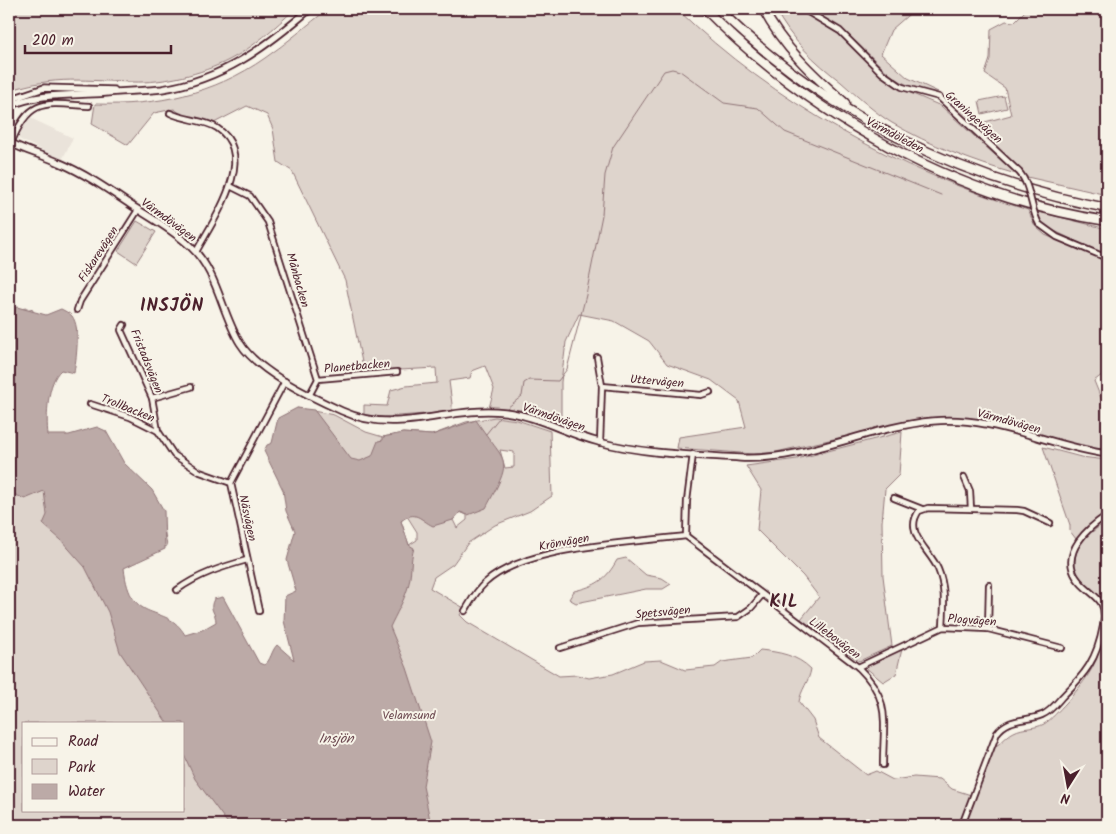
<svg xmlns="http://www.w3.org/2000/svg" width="1116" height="834" viewBox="0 0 1116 834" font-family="Kalam,sans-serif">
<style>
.built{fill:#eae3da}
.green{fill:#ded4cc;stroke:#947a7c;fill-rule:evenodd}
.water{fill:#bcaaa7;stroke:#8e7275}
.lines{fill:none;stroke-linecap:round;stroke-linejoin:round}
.stream{stroke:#8e7275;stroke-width:1}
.minor-casing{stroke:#4a1f2b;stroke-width:8}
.secondary-casing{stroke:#4a1f2b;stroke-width:9}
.motorway-casing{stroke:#4a1f2b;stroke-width:11}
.minor{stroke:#f7f3e8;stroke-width:4.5}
.secondary{stroke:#f7f3e8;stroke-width:5.5}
.motorway{stroke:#f7f3e8;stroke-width:8}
.minor-bridge-casing{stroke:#4a1f2b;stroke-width:8;stroke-linecap:butt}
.minor-bridge{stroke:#f7f3e8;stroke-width:4.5}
.labels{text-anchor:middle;stroke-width:4;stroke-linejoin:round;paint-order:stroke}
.street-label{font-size:12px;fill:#4a1f2b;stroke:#f7f3e8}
.park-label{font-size:12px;fill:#6f4c53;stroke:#f7f3e8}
.water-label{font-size:14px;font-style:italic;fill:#6c4950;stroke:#f7f3e8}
.district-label{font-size:18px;font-weight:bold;letter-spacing:1px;fill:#4a1f2b;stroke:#f7f3e8}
</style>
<rect width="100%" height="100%" fill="#f7f3e8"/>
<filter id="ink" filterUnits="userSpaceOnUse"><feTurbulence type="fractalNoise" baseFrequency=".02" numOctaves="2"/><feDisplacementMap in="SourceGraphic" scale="10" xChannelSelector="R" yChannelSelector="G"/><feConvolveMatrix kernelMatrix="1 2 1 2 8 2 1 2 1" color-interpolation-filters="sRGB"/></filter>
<g filter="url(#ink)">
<path class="built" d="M28,117L73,138L62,160L17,138Z"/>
<g class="green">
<path d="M9,9H295C275,27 253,48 229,60C202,74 163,83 133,82C88,81 53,75 9,91Z"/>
<path d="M328,9H677C774,103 899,171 1028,210L1035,226L1045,235L1107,261V371L1094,381L1107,413V450L1069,444L997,421L954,418H926L776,452L753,454L677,448L679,437L746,427L739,401L711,380L667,364L649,341L614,321L579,314L566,342L561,382V423L521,410L489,408L494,389L485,366L472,371L470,378L449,381L453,412L384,417L364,415V405L387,406L391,390L406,386L437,383L436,368L364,372L345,280L292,171L278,162L273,129L267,115L247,106L214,123L187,118L174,109L154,113L128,145L92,124L95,104C156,106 214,94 265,58C287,43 307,25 328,9Z"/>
<path d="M775,9H798L838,34L880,75L901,89L941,106L1016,174C973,162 930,145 892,123C874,112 857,96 841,82C814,61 791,40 775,9Z"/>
<path d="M809,9H915L891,30L881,54L908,78L938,92C892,91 874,54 842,30C831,22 820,16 809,9Z"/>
<path d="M1027,9H1107V195L1027,177L954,106L951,98L970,107L981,123L1011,115L1005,88L985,74L990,59L991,29L1006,21L1014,22Z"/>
<path d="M1004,96L1007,108L982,114L979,101Z"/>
<path d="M1036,211L1107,229V256L1044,226Z"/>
<path d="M137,221L156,232L136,263L118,251Z"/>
<path d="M27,308L33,310L30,325L37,440L162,515L167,546L138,558L110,562L127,609L260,682L308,667L314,602L297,408L334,415L366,432L383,437L403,433L432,435L466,422L495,417L517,420L550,431L552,496L530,511L495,525L468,543L453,564L434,577L430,588L464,608L460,615L467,622L559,676L577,675L589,678L613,674L644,661L661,660L685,670L715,667L722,662L752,658L760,650C779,652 797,655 811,669C809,682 801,689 799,702L813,720L819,738L866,775L876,771L893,780L914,777L940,779L952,789L971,795L989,748C1000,747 1005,736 1014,732C1023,727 1035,729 1044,724C1052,719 1059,710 1066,703C1095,670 1100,658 1107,615V825H9V310ZM500,450L514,452V467L505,468ZM460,512L467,515V520L457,528L453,520ZM407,516L417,532V540L409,545L401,521ZM24,723H184V810H24Z"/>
<path d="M902,432L899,475L885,489L882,522L883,576L892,646L859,661L801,619L819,597L803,576L757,530L761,490L746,466L797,459Z"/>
<path d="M1043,447L1081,457L1107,460V510L1076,539L1070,531V525Z"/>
<path d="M1107,521V611C1102,594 1088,589 1078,576C1074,572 1075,566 1075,561C1076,541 1092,532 1107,521Z"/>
<path d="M626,558L646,575L662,578L671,584L663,589H646L576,603L569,599L574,591C596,586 606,580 617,560Z"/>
<path d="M902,649L896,674L883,682L865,667Z"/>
</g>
<path class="water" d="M17,307L46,315L61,309C65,311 69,313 72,316C81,328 76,359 74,373L61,370C47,382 46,417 48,435H69L97,427L106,431L124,463L152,490L164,511L165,549L124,568C130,628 166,601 185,635L202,630L216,622C216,612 208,610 214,599L223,597L259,663L264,665C271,661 271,651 277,645L294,660L284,621L285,596L296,591L287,560L295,531L286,511L283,490L264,451L267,445L272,443L278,418L297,408L314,410L351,459L360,461L372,456L378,441L383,440V437L403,433L432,435L476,420C506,466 515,454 486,508L468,515L460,512L453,520L433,526C420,520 416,509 401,521L409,545L414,548C410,560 412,574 408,587C404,601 396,614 390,627L407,668L431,742L423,786L431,825H229L195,779L184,755V723H167L120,652L108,612L85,567L61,540L43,524L47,515L44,491L25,499L9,492V311Z"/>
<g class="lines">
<g class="stream">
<path d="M507,408L522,396L524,383L529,380L558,381L567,369L586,295L602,215L605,175L613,147L664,71L672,69L680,71L724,103L758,108L785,132L941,195"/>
<path d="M486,434L499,418"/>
</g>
<defs>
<g id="minor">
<path d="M803,9L840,31L882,73L902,87L939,97L1019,172"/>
<path d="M170,113C184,120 205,120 217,128C260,156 212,222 196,252"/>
<path d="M11,144C29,97 45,103 89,106"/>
<path d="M230,186L250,196L268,222L318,379L310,394"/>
<path d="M1039,224L1057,237L1107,258"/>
<path d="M77,310L80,301L138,210"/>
<path d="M124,325L121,330L152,398L158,431L174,455L200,472L231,483"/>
<path d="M597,357L602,386L600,443"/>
<path d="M318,379L397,372"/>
<path d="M602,386L701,395L710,392"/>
<path d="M152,398L191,387"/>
<path d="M90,404L130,417L158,431"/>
<path d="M693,454L687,501L686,536L858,667C892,700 883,721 883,765"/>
<path d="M964,477L970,491L971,509"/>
<path d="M894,498L922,509"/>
<path d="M177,590C199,574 222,567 247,560"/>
<path d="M259,611L231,483L285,381"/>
<path d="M465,611C471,601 476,591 485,583C526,545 631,543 686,536"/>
<path d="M943,627C944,607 946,588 938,569C930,550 903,533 919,511L928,508L1017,510L1024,511L1050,523"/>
<path d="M988,629L989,585"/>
<path d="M560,648L638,623L738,617L751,608L762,595"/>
<path d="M858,667L943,627L988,629L1062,648"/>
<path d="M962,825L997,733C1009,717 1025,722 1042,715C1050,712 1056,704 1062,697C1085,674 1097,660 1103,626C1109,595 1089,597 1076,577C1060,552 1089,527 1107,515"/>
</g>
<g id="secondary">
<path d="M9,100L44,88L114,90"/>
<path d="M9,106C41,92 72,96 106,93C124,91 144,91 162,89C222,80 266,47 310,9"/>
<path d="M9,142C25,151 43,155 60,163C86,174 110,191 134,207C153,219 173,230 190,246C218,272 221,312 240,343C258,372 311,397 342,411C399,437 448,405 505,412C538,416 567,434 599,442C644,454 694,455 740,458C806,461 867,427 933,421C993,415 1049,446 1107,454"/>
</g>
<g id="motorway">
<path d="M705,9C810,116 958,199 1107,221"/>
<path d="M718,9C824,113 962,181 1107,208"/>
<path d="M763,9C783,47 813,75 845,103"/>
</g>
</defs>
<use href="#minor" class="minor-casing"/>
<use href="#secondary" class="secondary-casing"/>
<use href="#motorway" class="motorway-casing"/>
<use href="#minor" class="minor"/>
<use href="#secondary" class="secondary"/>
<use href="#motorway" class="motorway"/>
<defs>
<path id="minor-bridge" d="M1019,172C1031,185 1030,208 1039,224"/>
</defs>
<use href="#minor-bridge" class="minor-bridge-casing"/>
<use href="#minor-bridge" class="minor-bridge"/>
</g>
</g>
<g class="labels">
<g class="street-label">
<text transform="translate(974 117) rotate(42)" y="4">Graningevägen</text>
<text transform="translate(895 135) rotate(28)" y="4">Värmdöleden</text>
<text transform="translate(169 220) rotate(36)" y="4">Värmdövägen</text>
<text transform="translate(98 254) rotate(-57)" y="4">Fiskarevägen</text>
<text transform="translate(298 280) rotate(74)" y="4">Månbacken</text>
<text transform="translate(147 361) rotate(68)" y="4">Fristadsvägen</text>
<text transform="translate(357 366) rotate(-5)" y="4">Planetbacken</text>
<text transform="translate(657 381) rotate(5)" y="4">Uttervägen</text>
<text transform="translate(128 408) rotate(22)" y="4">Trollbacken</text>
<text transform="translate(554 417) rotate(19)" y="4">Värmdövägen</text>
<text transform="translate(1009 421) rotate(15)" y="4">Värmdövägen</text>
<text transform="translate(248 518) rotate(78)" y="4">Näsvägen</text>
<text transform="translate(564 542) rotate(-10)" y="4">Krönvägen</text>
<text transform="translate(663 612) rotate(-5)" y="4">Spetsvägen</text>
<text transform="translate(972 620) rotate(4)" y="4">Plogvägen</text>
<text transform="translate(835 638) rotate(37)" y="4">Lillebovägen</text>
</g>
<g class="park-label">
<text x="409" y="719">Velamsund</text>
</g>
<g class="water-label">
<text x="336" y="743">Insjön</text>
</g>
<g class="district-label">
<text x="172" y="311">INSJÖN</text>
<text x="784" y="607">KIL</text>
</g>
</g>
<rect width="1116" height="834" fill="none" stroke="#f7f3e8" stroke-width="30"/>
<rect x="15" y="15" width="1086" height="804" fill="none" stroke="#4a1f2b" stroke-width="2" filter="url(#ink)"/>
<rect x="22" y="722" width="162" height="90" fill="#f7f3e8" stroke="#b29e9c"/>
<rect x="32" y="738" width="25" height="8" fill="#f7f3e8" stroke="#b29e9c"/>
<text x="68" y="746" font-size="15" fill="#4a1f2b">Road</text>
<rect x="32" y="759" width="25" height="15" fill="#ded4cc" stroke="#b29e9c"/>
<text x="68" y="772" font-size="15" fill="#4a1f2b">Park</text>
<rect x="32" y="784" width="25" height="15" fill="#bcaaa7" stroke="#b29e9c"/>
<text x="68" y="796" font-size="15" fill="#4a1f2b">Water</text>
<g transform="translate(1068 786) rotate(191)" stroke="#f7f3e8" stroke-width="4" paint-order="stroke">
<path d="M0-4L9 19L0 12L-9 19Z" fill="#4a1f2b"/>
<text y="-8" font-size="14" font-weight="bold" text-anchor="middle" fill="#4a1f2b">N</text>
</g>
<path d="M25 45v8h146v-8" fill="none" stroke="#4a1f2b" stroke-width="2.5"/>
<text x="32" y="45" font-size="15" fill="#4a1f2b" stroke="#f7f3e8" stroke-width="4" paint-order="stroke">200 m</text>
</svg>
